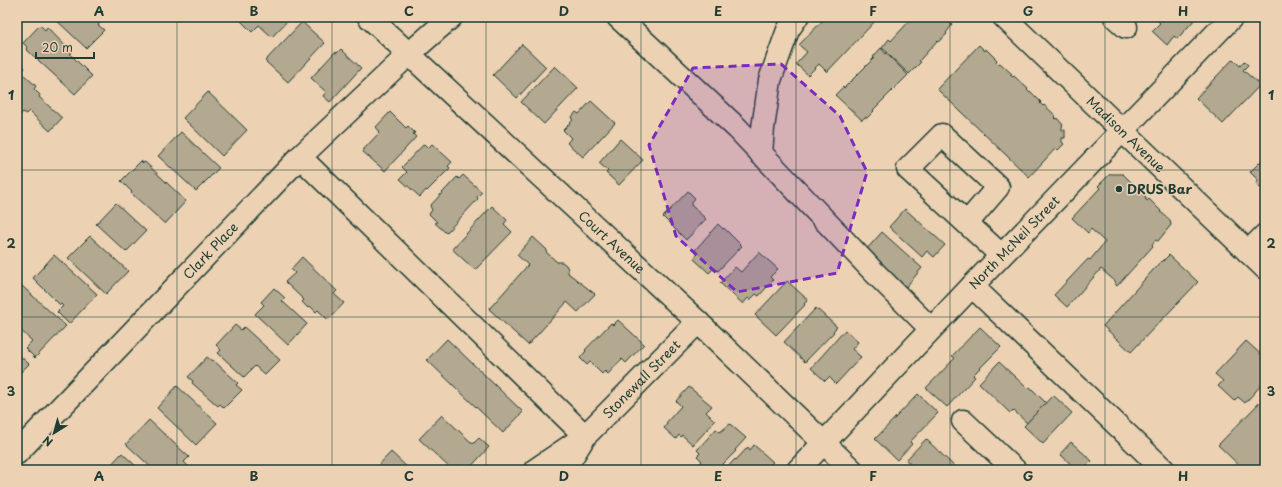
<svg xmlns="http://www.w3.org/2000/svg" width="1282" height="487" viewBox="0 0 1282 487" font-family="'Playpen Sans',sans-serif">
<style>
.building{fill:#b3a890;stroke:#1f3d34}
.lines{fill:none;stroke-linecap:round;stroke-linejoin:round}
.minor-casing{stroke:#1f3d34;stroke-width:25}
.minor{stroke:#ecd2b3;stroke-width:22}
.marked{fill:#7b2cbf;fill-opacity:0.2;stroke:#7b2cbf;stroke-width:3;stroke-dasharray:8 5;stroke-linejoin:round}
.grid{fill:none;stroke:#1f3d34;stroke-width:1;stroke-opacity:0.55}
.poi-dot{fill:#1f3d34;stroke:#ecd2b3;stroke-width:1.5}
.labels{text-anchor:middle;stroke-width:3;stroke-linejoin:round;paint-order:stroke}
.street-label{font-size:13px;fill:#1f3d34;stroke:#ecd2b3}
.poi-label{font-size:13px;font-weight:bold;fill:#1f3d34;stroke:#ecd2b3;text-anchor:start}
.neatline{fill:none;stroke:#1f3d34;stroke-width:1.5}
.grid-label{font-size:13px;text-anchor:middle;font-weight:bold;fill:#1f3d34}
</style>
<rect width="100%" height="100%" fill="#ecd2b3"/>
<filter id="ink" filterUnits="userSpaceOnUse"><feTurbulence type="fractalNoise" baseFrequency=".025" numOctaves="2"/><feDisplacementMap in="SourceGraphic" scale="8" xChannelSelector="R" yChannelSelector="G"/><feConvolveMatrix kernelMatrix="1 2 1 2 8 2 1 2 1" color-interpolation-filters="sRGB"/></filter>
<g filter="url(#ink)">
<g class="building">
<path d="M55,17H102L104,19L98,25L104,30L86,48L54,18Z"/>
<path d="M241,17H291L272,37L259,25L252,32L239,19Z"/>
<path d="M826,17H879L827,72L819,64L808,75L796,64L807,52L799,45Z"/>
<path d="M913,17H944L952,25L946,33L947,34L938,42L937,41L919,61L921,62L909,74L888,54V55L908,75L873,110L874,111L867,118L865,117L862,120L835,95L843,87L844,88L874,58L873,57L881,48L886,54L887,52L882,48L889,39L891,41Z"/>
<path d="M1154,17H1197L1177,39L1174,36L1167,45L1152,31L1160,23Z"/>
<path d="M302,22L325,43L288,82L265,61Z"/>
<path d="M40,25L45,30L47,27L72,53L70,54L92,76L75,94L26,49L27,47L23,43Z"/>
<path d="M522,44L546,67L517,98L493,75Z"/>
<path d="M979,45L985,51L986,49L997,60L996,62L998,64L1000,63L1012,74L1010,75L1013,77L1014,76L1028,89L1027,90L1029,92L1030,91L1041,102L1040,103L1043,106L1044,105L1056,116L1054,117L1056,119L1057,118L1063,125L1062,126V130H1065V138H1062V142L1064,144L1058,150L1056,148L1029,177L937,89Z"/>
<path d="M341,49L361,68L330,102L323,96L326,92L311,78L335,52L337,53Z"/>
<path d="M1233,59L1240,66L1244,61L1248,65L1243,70L1260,85L1223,124L1196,98Z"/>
<path d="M17,61L25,68L19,74L22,73L36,86L34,89L40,95L39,97L62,118L50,131L29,111L26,114L23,112L17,118Z"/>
<path d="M555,66L578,88L544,124L521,102Z"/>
<path d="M208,92L247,130L222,156L183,118Z"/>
<path d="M591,101L615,123L583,157L567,143L571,138L563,130L573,120L571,118L576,112L579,114Z"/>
<path d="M390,112L406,128L408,126L415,133L413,134L416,137L385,171L362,151L380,132L376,127Z"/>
<path d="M181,132L219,168L196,191L158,156Z"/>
<path d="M620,139L643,160L619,185L606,173L608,171L599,163Z"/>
<path d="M424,144L428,148L432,144L452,162L448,166L450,168L427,191L426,190L420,197L400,179L407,172L402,167Z"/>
<path d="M1265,157V188L1263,186L1260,188L1256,184L1258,181L1257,179L1250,172Z"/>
<path d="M141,161L143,163L145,162L186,201L165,224L131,193L132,192L121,181Z"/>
<path d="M1111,174H1123L1147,198L1145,199L1147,201L1149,199L1161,211L1160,212L1162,213L1170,220L1171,225L1158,241L1155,240L1152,245L1153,246L1117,286L1114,283L1116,282L1101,269L1067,307L1054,295L1088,259L1090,260L1105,242L1091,229L1088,233L1072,218L1100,188L1098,186L1109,175Z"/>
<path d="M463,175L482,192L477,197L478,199L446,233L435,223L437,222L429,214L432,210L430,206L457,177L459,179Z"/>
<path d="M688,191L695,198L691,205L706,219L686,240L663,217Z"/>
<path d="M116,203L146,231L126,252L96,224Z"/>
<path d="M492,206L507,220L504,224L512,232L475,270L452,249Z"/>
<path d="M905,209L945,245L934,257L927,251L922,257L889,227Z"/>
<path d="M718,224L723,229L724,228L742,246L718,271L714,268L709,273L694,259L698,253L695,250Z"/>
<path d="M882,232L922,268L906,287L865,251Z"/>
<path d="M90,236L128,271L106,294L68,258Z"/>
<path d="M533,237L547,250L546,252L557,262H562L566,265L568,269V273L595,294L578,312L567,302L528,345L489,309L528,265L517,255Z"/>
<path d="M759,252L778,269L770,277L773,280L759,296L756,294L750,300L748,298L743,304L720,283L735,267L741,272Z"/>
<path d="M54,255L97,294L69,324L57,312L63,306L61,304L60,305L33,278Z"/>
<path d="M1169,255L1198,282L1131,352L1103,326L1161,261L1162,262Z"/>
<path d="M302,257L337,291L334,294L344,303L328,320L318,310L316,312L310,306L308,308L302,302L304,300L285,282L295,273L291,269Z"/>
<path d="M787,281L808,300L804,304L805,305L776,335L755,315Z"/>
<path d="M22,286L66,326L35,358L25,348L32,341L17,327V291Z"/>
<path d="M274,288L285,298L282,301L307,324L288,345L255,314L264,305L261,302Z"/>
<path d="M816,308L837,327L833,331L834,332L805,362L784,342Z"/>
<path d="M618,320L644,344L626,363L622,359L608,374L605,371L602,374L590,362L587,365L580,358L586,351L585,350L611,323L613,325Z"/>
<path d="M235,325L241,330L244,327L280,360L265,375L255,366L244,377L218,353L221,350L216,345Z"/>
<path d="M980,327L1001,347L973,375L975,377L947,407L926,388L955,358L952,356Z"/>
<path d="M845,330L858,342L852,349L861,357L836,384L829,377L825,381L811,368Z"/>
<path d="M447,339L523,412L503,433L427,360Z"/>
<path d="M1246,341L1265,358V381L1245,403L1238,397L1234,401L1218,386L1223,381L1215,374Z"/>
<path d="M17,353L29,364L17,376Z"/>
<path d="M207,357L212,361L213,360L238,383L236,385L242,390L224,408L220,404L218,406L192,383L193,381L188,377Z"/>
<path d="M999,362L1028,389L1030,387L1046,403L1027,423L1013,410L1010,413L979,383Z"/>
<path d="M177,386L217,423L196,445L157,408Z"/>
<path d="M689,387L712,406L706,412L715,421L693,445L682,435L681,437L679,435L676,439L664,428L667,424L666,423L681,406L676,401Z"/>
<path d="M918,394L938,413L910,442L912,444L897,460L875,439Z"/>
<path d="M1053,395L1072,413L1043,444L1024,426Z"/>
<path d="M1265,397V470H1244L1218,445Z"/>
<path d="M442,415L473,444L479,438L489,447L468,470H465L459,465L455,470H452L419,439Z"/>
<path d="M149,420L189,457L184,462L192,470H154L126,444Z"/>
<path d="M730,424L746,438L735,450L736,451L717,470H708L700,463L702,461L697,456L700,453L697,450L716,429L720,432Z"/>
<path d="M926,439L956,468L954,470H917L906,460Z"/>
<path d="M1071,442L1092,461L1083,470H1077L1060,454Z"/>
<path d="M754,445L773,462L768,467L769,468L768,470H725L735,459L736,460L748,447L750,450Z"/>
<path d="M391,452L410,470H374Z"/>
<path d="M122,453L140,470H106Z"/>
</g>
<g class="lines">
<defs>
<g id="minor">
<path id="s1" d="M369,17L698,322L852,470"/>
<path d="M618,17L737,128L873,271L931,329"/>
<path id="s2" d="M1004,17L1265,268"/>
<path d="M1115,17L1126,27"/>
<path d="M761,154L763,128L770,80L788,30L797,17"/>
<path id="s3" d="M300,157L585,436L698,322"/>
<path d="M967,223L998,187L942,135L908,169L1001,255"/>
<path d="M1248,252L1265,235"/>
<path d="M972,286L1164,470"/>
<path d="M963,421L1015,470"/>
<path id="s4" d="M17,453L300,157L409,54L451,17"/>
<path d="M535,470L585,436L564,470"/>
<path id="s5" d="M798,470L972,286L1232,17"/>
</g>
</defs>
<use href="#minor" class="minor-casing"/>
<use href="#minor" class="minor"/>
</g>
</g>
<path class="marked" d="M781,64L840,116L867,172L837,273L737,292L676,236L649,145L693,68Z"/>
<path class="grid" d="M177,17V470M332,17V470M486,17V470M641,17V470M796,17V470M950,17V470M1105,17V470M17,170H1265M17,317H1265"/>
<circle class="poi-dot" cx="1119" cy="189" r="4"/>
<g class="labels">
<g class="street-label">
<text dy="5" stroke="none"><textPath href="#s2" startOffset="169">Madison Avenue</textPath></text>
<text dy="5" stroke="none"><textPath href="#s1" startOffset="331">Court Avenue</textPath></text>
<text dy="5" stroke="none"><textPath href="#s5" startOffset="314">North McNeil Street</textPath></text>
<text dy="5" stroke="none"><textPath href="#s4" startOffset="280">Clark Place</textPath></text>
<text dy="5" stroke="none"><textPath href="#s3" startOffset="479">Stonewall Street</textPath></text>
</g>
<g class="poi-label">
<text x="1127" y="194">DRUS Bar</text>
</g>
</g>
<rect width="1282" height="487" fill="none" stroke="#ecd2b3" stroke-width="44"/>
<g transform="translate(54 433) rotate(217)" stroke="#ecd2b3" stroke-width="3" paint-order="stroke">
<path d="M0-3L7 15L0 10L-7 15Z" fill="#1f3d34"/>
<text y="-6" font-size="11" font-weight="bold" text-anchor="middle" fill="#1f3d34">N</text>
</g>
<path d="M36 52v6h58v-6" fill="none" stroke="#1f3d34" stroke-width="2"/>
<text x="42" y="52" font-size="12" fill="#1f3d34" stroke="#ecd2b3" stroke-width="3" paint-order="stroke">20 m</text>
<rect x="22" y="22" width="1238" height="443" class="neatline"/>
<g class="grid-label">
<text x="99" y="16">A</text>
<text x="254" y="16">B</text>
<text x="409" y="16">C</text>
<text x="564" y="16">D</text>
<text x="718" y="16">E</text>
<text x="873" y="16">F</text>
<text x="1028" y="16">G</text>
<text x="1183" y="16">H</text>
<text x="11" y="100">1</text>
<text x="1271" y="100">1</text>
<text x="11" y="248">2</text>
<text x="1271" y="248">2</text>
<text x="11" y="396">3</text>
<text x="1271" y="396">3</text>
<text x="99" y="481">A</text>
<text x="254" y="481">B</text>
<text x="409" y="481">C</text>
<text x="564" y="481">D</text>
<text x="718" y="481">E</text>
<text x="873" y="481">F</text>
<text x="1028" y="481">G</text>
<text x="1183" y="481">H</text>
</g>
</svg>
